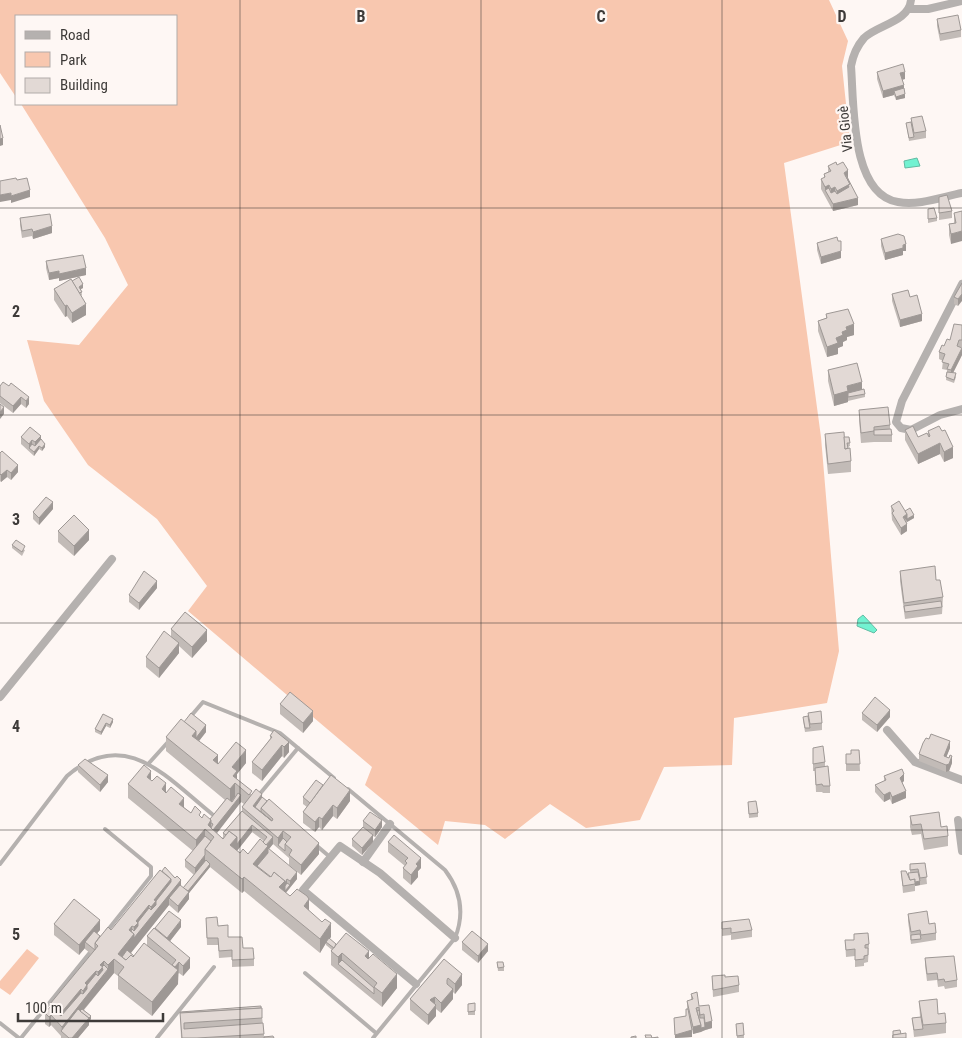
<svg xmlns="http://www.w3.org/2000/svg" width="962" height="1038" viewBox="0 0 962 1038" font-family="'Roboto Condensed',sans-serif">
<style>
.green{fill:#f8c7af}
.water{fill:#72f2d1;stroke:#62bba3}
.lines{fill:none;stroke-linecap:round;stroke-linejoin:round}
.service{stroke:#b5b1af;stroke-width:4}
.minor{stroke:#b5b1af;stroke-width:8}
.wall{fill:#c2bbb7;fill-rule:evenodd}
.shaded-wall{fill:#9e9895}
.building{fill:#e2d9d5;stroke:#9e9895}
.grid{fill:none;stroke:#3e3b39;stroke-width:1;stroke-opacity:0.55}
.labels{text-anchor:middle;stroke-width:4.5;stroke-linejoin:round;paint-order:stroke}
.street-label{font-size:14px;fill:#3e3b39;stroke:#fef7f4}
.grid-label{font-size:16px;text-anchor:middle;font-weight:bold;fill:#3e3b39;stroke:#fef7f4;stroke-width:4.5;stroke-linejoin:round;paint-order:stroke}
</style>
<rect width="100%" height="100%" fill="#fef7f4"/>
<g class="green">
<path d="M0,0H829L848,41L842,66L850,142L784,163L821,437L839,651L827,703L734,718L732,765L664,767L640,820L586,828L550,804L505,839L485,825L445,821L438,845L365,785L372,767L188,611L207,586L157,519L88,465L44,401L27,340L79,345L128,285L105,238L21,104H176V16H16V97L0,73Z"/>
<path d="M27,949L39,958L10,995L0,988V981Z"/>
</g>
<g class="water">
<path d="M917,158L920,166L905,168L904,161Z"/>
<path d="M863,615L877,630L874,633L857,626L858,619Z"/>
</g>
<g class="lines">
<g class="service">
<path d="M191,716L203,702L280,733L334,778"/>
<path d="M149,763L168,742"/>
<path d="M348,789L445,870C461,891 465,913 455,938L373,1038"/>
<path d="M258,796L298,748"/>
<path d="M105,829L151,867V876L107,931"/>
<path d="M317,846L330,857"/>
<path d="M0,864L67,776C125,726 166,777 212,814"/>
<path d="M305,973L376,1033"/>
<path d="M0,1023L19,1038"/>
<path d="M21,1038L92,950"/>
<path d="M157,1038L214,967"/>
</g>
<g class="minor">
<path d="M911,0C909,22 877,25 864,38C857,46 853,55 851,66C854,102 850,194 898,202C918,206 942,197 962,193"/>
<path d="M909,9H928L962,1"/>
<path d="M962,284L902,401L896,422L901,428L911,430L940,415L962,409"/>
<path d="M0,697L112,559"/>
<path d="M887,730L915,762L962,780"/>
<path d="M958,820L962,851"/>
<path d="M363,862L390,824"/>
<path d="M416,984L303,890L340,846L380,873L455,938"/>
</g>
</g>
<g class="wall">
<path d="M937,19L961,30V37L940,41L937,26Z"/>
<path d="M877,72L905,79L902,80L905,98L896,100L894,95L883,98L877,79Z"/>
<path d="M911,118L926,131V138L909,141L906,123L911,122Z"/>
<path d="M837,165L848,178L858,205L833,211L821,189V179L824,178V174L828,172V166Z"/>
<path d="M939,197L952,211V218L939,220Z"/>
<path d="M928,209L937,218V221L928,223Z"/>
<path d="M962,211L951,244L949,235V224L954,223V213Z"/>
<path d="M20,218L52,233L33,239L32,236L22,238L20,225Z"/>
<path d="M881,239L906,251H903V255L885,260L881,246Z"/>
<path d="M817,243L841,258L821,264L817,250Z"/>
<path d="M46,261L86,275L59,281V278L49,280L46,268Z"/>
<path d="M72,281L83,288L81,289L82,295L81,296L86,315L72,323L67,316L65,317L54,300V289Z"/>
<path d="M962,283L958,306L954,304V297Z"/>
<path d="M892,294L910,297L922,321L900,327L892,301Z"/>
<path d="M826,314L854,335L847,337V340L843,342V346L838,348V354L827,357L818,331V321L826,318Z"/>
<path d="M962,325V347H959L962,355L953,373L956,377L954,383L946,380L947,370L942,369L943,361L939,359V352Z"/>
<path d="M828,370L862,390L865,394V397L848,401V402L834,406L828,381Z"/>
<path d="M0,385L9,386L29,404L26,408L21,404L13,413L0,403Z"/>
<path d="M859,410L890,425V429L892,435V442H874L861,443L859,420Z"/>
<path d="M905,430L918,437L928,436V431L953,458L944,462L940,454L918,464L905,440Z"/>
<path d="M825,434L844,437H849L850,446L848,447L851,461V472L828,474L825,445Z"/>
<path d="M21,437L41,439L45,447L42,451L39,449L34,456L21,444Z"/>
<path d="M0,453L18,472L11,480L7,477L1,482L0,481Z"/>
<path d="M891,506L905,511L914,518L907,522V521V531L901,535L892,520Z"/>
<path d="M53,509L39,525L33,519V512Z"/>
<path d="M58,531L89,540L74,556L58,542Z"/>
<path d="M12,545L25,550L22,556L12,548Z"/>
<path d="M900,571L936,580L943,597L942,614L905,619L900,581Z"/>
<path d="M157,588L139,610L129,602V595Z"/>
<path d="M171,629L207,641L192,658L179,646V653L159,678L146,667V657L171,637Z"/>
<path d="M280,704L313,721L303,733L280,714Z"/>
<path d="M808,713L822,723V730L805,732L803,720L808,716Z"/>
<path d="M862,713L890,717L877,732L862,720Z"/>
<path d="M103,714L113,722L110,728L106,726L101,735L95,732V729Z"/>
<path d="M184,722L206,732L199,741L218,764L246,763L237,774V779L252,795L262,797L319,854L301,875L289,865V858L273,844L269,849L297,879L286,893L309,911L331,937L329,939L336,944L369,958L397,988L382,1007L331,965V951L332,950L326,945V943L320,953L244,891L242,893L210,867L189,893V899L178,913L169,905L131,953L134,956L147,945V936L155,929L181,927L170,941L190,968L183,976L179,973L178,974V984L152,1016L118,989V976L114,973L84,1010L91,1019L89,1021V1025L78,1038H61V1036L51,1025L49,1027L45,1024V1013L50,1007V1004L91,954L85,949V948L79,955L54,935V924L100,930L97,933L100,936L111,930L160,870L183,888L194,875L185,867V860L193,851L128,798V784L151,780L191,813L201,817L210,819L225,800L166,751V737ZM241,802L244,804L242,807V811L223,833V837L222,838L216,833ZM252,832L264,841L248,854L240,853L237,851Z"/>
<path d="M270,736L289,742V752L284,758L282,756L262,781L252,773V762L270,739Z"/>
<path d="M813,748L825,762V767L830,786V793H823L822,792H816L815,771H813Z"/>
<path d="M950,748L946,757L949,758L952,763L949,771L946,772L919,761V754Z"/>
<path d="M859,750L860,771H846V754H851Z"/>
<path d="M78,765L108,782L100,792L78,772Z"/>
<path d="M884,776L904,781L902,782L906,798L892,804L890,799L884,802L875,792V785L884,781Z"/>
<path d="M323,785L350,801L337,819L333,816L322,830L319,827L315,832L303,823V812L307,807L303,804V797Z"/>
<path d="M748,802L758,813V817L749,818Z"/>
<path d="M910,816L941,827L948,836V846L924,850L921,834L912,835L910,827Z"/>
<path d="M363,821L382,827L375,837L373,836V842L362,855L352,846V839L363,827Z"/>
<path d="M388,842L421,868L418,871V877L411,885L403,878V868L405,866L388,852Z"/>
<path d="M925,863L927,884L915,886V891L903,893L901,871L908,877L910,873V864Z"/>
<path d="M908,914L929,924L936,933V940L911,944L908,921Z"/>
<path d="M206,918L218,926L228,937L243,948L254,959V966L232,967V957L219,958L218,945H207Z"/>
<path d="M722,922L752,930V937L731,940V935L722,936Z"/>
<path d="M854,934L869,944L868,962L864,963V966L855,967V956L846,957L845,940H854Z"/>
<path d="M462,942L488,951L478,963L462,950Z"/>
<path d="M925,958L957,980V987L945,989L944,986L938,987L937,980L927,981L925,965Z"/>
<path d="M444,959L462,985L455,994L453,992V999L441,1013L436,1009V1016L428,1025L410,1010V999Z"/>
<path d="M497,962L504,967V971H498Z"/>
<path d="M712,976L725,977L739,985V992L713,997Z"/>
<path d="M691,994L712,1028L693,1034L689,1016L692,1037L675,1038L674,1018L686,1016V1009H687V1001L691,1000Z"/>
<path d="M919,1001L938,1014L946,1023V1033L923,1036L914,1037L912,1018L920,1017Z"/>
<path d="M475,1003V1015H468V1004Z"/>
<path d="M261,1006L264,1036L274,1038H181L180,1012Z"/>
<path d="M743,1023L744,1038H737L736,1024Z"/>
</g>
<g class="shaded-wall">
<path d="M905,72V79L900,80V73Z"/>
<path d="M904,85V92L894,91V95L883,98V91Z"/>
<path d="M905,94V98L896,100V97Z"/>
<path d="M3,138V145L0,146V139Z"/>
<path d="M848,170V181L844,173Z"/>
<path d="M850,184V194L837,201V191Z"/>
<path d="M829,185V195L825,190V187Z"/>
<path d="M835,187V198L831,200V189Z"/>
<path d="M30,190V197L11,203V196Z"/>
<path d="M11,193V200L0,202V195Z"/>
<path d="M858,198V205L833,211V204Z"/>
<path d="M52,226V233L33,239V232Z"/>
<path d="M962,231V241L951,244V234Z"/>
<path d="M906,244V251H903V255L885,260V253Z"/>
<path d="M841,251V258L821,264V257Z"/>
<path d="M86,268V275L59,281V274Z"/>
<path d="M59,271V278L49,280V273Z"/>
<path d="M83,284V288L79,290V287Z"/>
<path d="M962,294V301L958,306V299Z"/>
<path d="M86,304V315L72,323V313Z"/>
<path d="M67,305V316L65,317V306Z"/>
<path d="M922,314V321L900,327V320Z"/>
<path d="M854,324V335L847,337V340L843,342V346L838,348V354L827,357V347L846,327Z"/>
<path d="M962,348V355L951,377V370Z"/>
<path d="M862,382V393L848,396V402L834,406V395L847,386Z"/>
<path d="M21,397V404L13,413V406Z"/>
<path d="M29,397V404L26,408V401Z"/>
<path d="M4,407V414L0,419V412Z"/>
<path d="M41,436V443L35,449V442Z"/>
<path d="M32,440V447L29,448V444Z"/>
<path d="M940,443V454L918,464V454Z"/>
<path d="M45,444V447L42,451V448Z"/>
<path d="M39,446V449L34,456V452Z"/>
<path d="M953,447V458L944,462V452Z"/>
<path d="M18,465V472L11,480V473Z"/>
<path d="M7,470V477L1,482V475Z"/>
<path d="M53,502V509L39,525V518Z"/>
<path d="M907,514V521L903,517Z"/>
<path d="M914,515V518L907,522V519Z"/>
<path d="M907,524V531L901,535V528Z"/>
<path d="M89,530V540L74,556V546Z"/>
<path d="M157,581V588L139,610V603Z"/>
<path d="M207,630V641L192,658V647Z"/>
<path d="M179,643V653L159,678V668Z"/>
<path d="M890,710V717L877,732V725Z"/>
<path d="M313,711V721L303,733V723Z"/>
<path d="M113,719V722L110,728V725Z"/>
<path d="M106,723V726L101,735V732Z"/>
<path d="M206,725V732L192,750V736L196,731Z"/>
<path d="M950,741V748L944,763V756Z"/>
<path d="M289,742V752L284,758V747Z"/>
<path d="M282,745V756L262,781V770Z"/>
<path d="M246,750V763L237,774V785L235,783V797L230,803V789L232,767Z"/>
<path d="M218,755V769L213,760Z"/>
<path d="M952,756V763L949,771L946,772V765Z"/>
<path d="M151,771V785L147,777Z"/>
<path d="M904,774V781L900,785V778Z"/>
<path d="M108,775V782L100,792V785Z"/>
<path d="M166,783V797L162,789Z"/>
<path d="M350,790V801L337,819V808Z"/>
<path d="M906,791V798L892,804V797Z"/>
<path d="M890,792V799L884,802V795Z"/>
<path d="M262,794V804L253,809V806Z"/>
<path d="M241,795V802L214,837L208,832V825L211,820V832Z"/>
<path d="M184,798V812L179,804Z"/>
<path d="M333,805V816L322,830V819Z"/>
<path d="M319,817V827L315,832V822Z"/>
<path d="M382,820V827L375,837V830Z"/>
<path d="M252,825V832L232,857L230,845L237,837Z"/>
<path d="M205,829V843L196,854V840Z"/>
<path d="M283,831V841L278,845V838Z"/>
<path d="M373,835V842L362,855V848Z"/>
<path d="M273,837V844L268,850V860L257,866V873L253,864L266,846Z"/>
<path d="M319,843V854L301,875V865Z"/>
<path d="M205,855V862L195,875V868Z"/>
<path d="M421,858V868L418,871V877L411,885V875L416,864Z"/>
<path d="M210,864V867L189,893V899L178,913V906L186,893Z"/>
<path d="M297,872V879L279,901V887L287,879V886L290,885V881Z"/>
<path d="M244,877V891L242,893V879Z"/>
<path d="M171,879L181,880V890L169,898V905L122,964L118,954L129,930L132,926V936L134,934V938V927L136,921L149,905V919L151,917V907L154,900Z"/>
<path d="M920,881V885L915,886V884H910Z"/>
<path d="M309,899V913L304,906Z"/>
<path d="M100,920V930L88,944L85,942V948L79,955V945Z"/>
<path d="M181,920V927L167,945V938Z"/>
<path d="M331,923V937L327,942H326V943L320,953V939Z"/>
<path d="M488,944V951L478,963V956Z"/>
<path d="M369,951V965L365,956Z"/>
<path d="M342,953V967L338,964V971V957Z"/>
<path d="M190,958V968L183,976V966Z"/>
<path d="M114,959V973L80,1014L62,1032L61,1013L81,989V1003L83,1000V991L85,983L96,971V984L98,982V972L100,965L104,961V975L108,969V965Z"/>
<path d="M179,962L178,984L152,1016V1002L173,969Z"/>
<path d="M397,974V988L382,1007V993Z"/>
<path d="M462,974V985L455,994V984Z"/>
<path d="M453,989V999L441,1013V1003Z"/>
<path d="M435,997V1007L436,1005V1016L428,1025V1015L430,1000L431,999Z"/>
<path d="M51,1015V1025L49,1027V1017Z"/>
<path d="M91,1016V1019L89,1021V1025L78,1038H72Z"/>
<path d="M712,1021V1028L705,1030V1023Z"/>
<path d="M701,1025V1032L693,1034V1027Z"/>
<path d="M705,1027V1030L701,1032V1028Z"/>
<path d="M692,1030V1037L675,1038V1035Z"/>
</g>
<g class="building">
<path d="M958,15L961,30L940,34L937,19Z"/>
<path d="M903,64L905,72L900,73L904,85L883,91L877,72Z"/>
<path d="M904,88L905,94L896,97L894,91Z"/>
<path d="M922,116L926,131L914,133L911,118Z"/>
<path d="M911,122L914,137L909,138L906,123Z"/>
<path d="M0,125L3,138L0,139Z"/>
<path d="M836,162L837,165L843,162L848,170L844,173L850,184L837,191L835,187L831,189L829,185L825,187L821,179L825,177L824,174L831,171L828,166Z"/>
<path d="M845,175H846L858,198L833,204L825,190L829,188L831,193L835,191L837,194L849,187L848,185L850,184Z"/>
<path d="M16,178L17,180L27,178L30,190L11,196V193L0,195V181Z"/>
<path d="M947,195L952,211L939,213V197Z"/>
<path d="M934,208L937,218L928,219V209Z"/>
<path d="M962,211V231L951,234L949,224L956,223L954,213Z"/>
<path d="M50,214L52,226L33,232L32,229L22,231L20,218Z"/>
<path d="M898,234L904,236L906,244L903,245V248L885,253L881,239Z"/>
<path d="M837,237L838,241H841V251L821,257L817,243Z"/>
<path d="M83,255L86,268L59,274V271L49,273L46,261Z"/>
<path d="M79,277L83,284L79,287L82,292L79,293L72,281Z"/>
<path d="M71,279L86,304L72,313L67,305L65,306L54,289Z"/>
<path d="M962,283V294L958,299L954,297Z"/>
<path d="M908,290L910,297L917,295L922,314L900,320L892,294Z"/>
<path d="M848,309L854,324L846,327L847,330L842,332L843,335L836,338L838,343L827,347L818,321L827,318L826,314Z"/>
<path d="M954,324L962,325V340H959L957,346L962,348L951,370L947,369L949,364L942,362L945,354L939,352L942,345L944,346L947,339L950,340Z"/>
<path d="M857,363L862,382L847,386L848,391L834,395L828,370Z"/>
<path d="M947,372L956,373L954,380L946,377Z"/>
<path d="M3,382L9,386L11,383L29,397L26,401L21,397L13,406L0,396V386Z"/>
<path d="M864,389L865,394L848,397V393Z"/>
<path d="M0,404L4,407L0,412Z"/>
<path d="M888,407L890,425L874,427V431L861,433L859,410Z"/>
<path d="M913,426L918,437L927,433L929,437L930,436L928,431L939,426L942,431L945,430L953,447L944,452L940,443L918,454L905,430Z"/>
<path d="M30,427L41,436L35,442L32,440L29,444L21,437Z"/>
<path d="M891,429L892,435H874V430Z"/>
<path d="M844,432L845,449L850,448L851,461L828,464L825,434Z"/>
<path d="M844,437H849L850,443H847L848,448L845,449Z"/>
<path d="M41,439L45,444L42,448L39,446L34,452L29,448L32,444L35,446Z"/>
<path d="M2,451L18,465L11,473L7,470L1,475L0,474V453Z"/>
<path d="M46,497L53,502L39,518L33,512Z"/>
<path d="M899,501L907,514L903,517L907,524L901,528L892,513L894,511L891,506Z"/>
<path d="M910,508L914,515L907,519V514L905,511Z"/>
<path d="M74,515L89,530L74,546L58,531Z"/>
<path d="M16,540L25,546L22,552L12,545Z"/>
<path d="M935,566L936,580H940L943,597L904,603L900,571Z"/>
<path d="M144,571L157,581L139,603L129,595Z"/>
<path d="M941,601L942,607L905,612L904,606Z"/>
<path d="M185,612L207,630L192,647L171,629Z"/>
<path d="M164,631L179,643L159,668L146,657Z"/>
<path d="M290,692L313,711L303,723L280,704Z"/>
<path d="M875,697L890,710L877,725L862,713Z"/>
<path d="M821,711L822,723L810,724L808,713Z"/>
<path d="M191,713L206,725L196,738V731L184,722Z"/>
<path d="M103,714L113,719L110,725L106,723L101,732L95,729Z"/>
<path d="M808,716L810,728H805L803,717Z"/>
<path d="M181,719L196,731L192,736L218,755L213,760L218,764L236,742L246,750L232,767L237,771L233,776L252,791L249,795L235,783L230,789L166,737Z"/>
<path d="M274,730L289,742L284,747L282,745L262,770L252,762L272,737L270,736Z"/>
<path d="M931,734L950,741L944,756L949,758L950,755L952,756L949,764L946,765L919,754L923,743L926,738L929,739Z"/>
<path d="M823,746L825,762L813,764V748Z"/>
<path d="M851,750H859L860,764H846V754H851Z"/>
<path d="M85,759L108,775L100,785L78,765Z"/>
<path d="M144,765L151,771L147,777L152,781L157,776L166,783L162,789L166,793L171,787L184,798L179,804L191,813L195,806L201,812L199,815L202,818L204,814L211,820L208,825L223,839L229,831L237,837L230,845L240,853L243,849L248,854L260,839L268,846L253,864L270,877L274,872L285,881L279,887L290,896L297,889L307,896L309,899L304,906L322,922L325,919L331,923L320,939L244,877L242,879L205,849L214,837L205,829L196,840L128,784Z"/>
<path d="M828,766L830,786H823L822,784L816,785L815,768Z"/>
<path d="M902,769L904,774L900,778L906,791L892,797L890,792L884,795L875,785L886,780L884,776Z"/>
<path d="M331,775L350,790L337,808L333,805L322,819L319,817L315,822L303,812Z"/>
<path d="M316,780L323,785L310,803L303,797Z"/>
<path d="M256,789L262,794L253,806L272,821L273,819L261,808L269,799L319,843L301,865L289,855L292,850L285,844L291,837L283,831L278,838L242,807Z"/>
<path d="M238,793L241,795L213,830L211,828L213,824L211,823V820L210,819L227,798L232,802Z"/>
<path d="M262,797L267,801L261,808V812L272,821L255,807Z"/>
<path d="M756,801L758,813L749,814L748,802Z"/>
<path d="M242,811L273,837L266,845L263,842L267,837L252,825L237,844V837L229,831L226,835L223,833Z"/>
<path d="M370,812L382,820L375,830L363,821Z"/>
<path d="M939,812L941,827L947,826L948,836L924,839L921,824L912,825L910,816Z"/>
<path d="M363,827L373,835L362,848L352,839Z"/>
<path d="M394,835L421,858L416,864L418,866L411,875L403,868L407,863L405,861L408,858L388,842Z"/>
<path d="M205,836L211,841L205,849V855L195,868L185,860Z"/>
<path d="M283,838L287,842L285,844V851L278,845Z"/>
<path d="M268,848L297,872L290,881L287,879L285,883V881L274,872L271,877L257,866L268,853Z"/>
<path d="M206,860L210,864L188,891L183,888Z"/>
<path d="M925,863L927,877L920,878L918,869L910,870V864Z"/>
<path d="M165,867L175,878L177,876L181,880L134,938V934L131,931L132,929L134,931L138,926V922L149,908L151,910L156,905V901L171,882V879L162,871Z"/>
<path d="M160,870L171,879L154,900L156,901L151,907L149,905L136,921L138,923L134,927L132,926L129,930L134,934L118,954L126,960L131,955L133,957L144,943L178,970L152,1002L118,975L124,967L114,959L108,965L104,961L100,965L103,967L98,972L96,971L85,983L87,985L83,991L81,989L61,1013L50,1004L98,946L95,943L108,927L111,930Z"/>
<path d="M901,871H906L910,880L915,879V884L903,886Z"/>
<path d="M918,872L920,881L915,882V879L910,880L908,873Z"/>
<path d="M287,883L290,885L285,891V886Z"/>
<path d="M180,885L189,892L178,906L169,898Z"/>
<path d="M74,899L100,920L79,945L54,924Z"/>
<path d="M169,911L181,920L167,938L155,928Z"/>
<path d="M927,911L929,924L935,923L936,933L921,935L920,930L911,932L908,914Z"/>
<path d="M217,917L218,926L228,925V937H242L243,948H253L254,959L232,960V950L219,951L218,938H207L206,918Z"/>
<path d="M749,919L752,930L731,933V928L722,929V922Z"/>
<path d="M154,928L190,958L183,966L179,962L175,967L172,965L176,960L147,936Z"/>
<path d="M94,931L100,936L95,943V950L85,942Z"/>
<path d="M472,931L488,944L478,956L462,942Z"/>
<path d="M346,933L369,951L365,956L368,959L373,954L397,974L382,993L374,987L377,983L342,953L338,957L331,951Z"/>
<path d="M868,933L869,944L865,945V948H868V955L864,956V959L855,960V949L846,950L845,940H854V934Z"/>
<path d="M920,934L921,939L911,940V935Z"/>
<path d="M329,938L336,944L334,948L326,942Z"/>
<path d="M127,950L134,956L133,957L131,955L126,960L122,957Z"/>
<path d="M954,956L957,980L945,982L944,979L938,980L937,973L927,974L925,958Z"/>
<path d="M444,959L462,974L455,984L448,978L447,980V984L453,989L441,1003L435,997L431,999L430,1000L436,1005L428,1015L410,999Z"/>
<path d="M342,960L374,988V994L338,964Z"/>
<path d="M497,962H503L504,967L498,968Z"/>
<path d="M104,965L108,969L62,1027L51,1015L49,1017L45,1013L50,1007L61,1016L81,993L83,994L87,989V985L96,974L98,976L103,970L102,967Z"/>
<path d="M725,975V977L738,976L739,985L713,990L712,976Z"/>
<path d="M697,992L699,1006L709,1005L712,1021L705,1023L704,1014L700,1015L699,1007L696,1008L701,1025L693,1027L687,1001L693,999L691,994Z"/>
<path d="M937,999L938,1014L945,1013L946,1023L923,1025L919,1001Z"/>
<path d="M475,1003V1011L468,1012V1004Z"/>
<path d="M261,1006V1008L180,1013V1012Z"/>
<path d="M262,1008V1018L184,1023V1029L263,1023L264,1034L197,1038H182L180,1013Z"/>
<path d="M78,1009L89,1018L72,1038H69L61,1031Z"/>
<path d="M82,1009L91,1016L89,1018L80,1011Z"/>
<path d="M686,1009H688L692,1030L675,1035L674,1018L686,1016Z"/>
<path d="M699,1010L700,1018H704L705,1027L701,1028V1025L697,1011Z"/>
<path d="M921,1017L923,1029L914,1030L912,1018Z"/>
<path d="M743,1023L744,1035L737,1036L736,1024Z"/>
<path d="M900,1030L901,1034L893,1035V1038V1031Z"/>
<path d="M906,1033V1038H893V1035Z"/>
<path d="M645,1035H651L652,1038L658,1037V1038H646Z"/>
<path d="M273,1036L274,1038H264V1037Z"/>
<path d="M636,1036V1038H631V1037Z"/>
</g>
<path class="grid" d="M240,0V1038M481,0V1038M722,0V1038M0,208H962M0,415H962M0,623H962M0,830H962"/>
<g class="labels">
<g class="street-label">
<text transform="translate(845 129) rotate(-96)" y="5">Via Gioè</text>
</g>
</g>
<g class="grid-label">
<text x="361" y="22">B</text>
<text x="601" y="22">C</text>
<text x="842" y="22">D</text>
<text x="16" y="317">2</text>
<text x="16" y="525">3</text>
<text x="16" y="732">4</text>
<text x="16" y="940">5</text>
</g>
<rect x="15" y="15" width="162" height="90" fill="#fef7f4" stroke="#b1aca9"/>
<rect x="25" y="31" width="25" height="8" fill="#b5b1af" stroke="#b1aca9"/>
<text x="60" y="40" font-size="15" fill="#3e3b39">Road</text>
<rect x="25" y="52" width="25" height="15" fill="#f8c7af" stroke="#b1aca9"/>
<text x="60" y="65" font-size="15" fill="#3e3b39">Park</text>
<rect x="25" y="78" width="25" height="15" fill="#e2d9d5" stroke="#b1aca9"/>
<text x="60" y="90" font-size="15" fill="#3e3b39">Building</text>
<path d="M18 1013v8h145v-8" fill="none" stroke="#3e3b39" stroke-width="2.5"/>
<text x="25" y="1013" font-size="15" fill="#3e3b39" stroke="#fef7f4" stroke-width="4" paint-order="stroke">100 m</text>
</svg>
